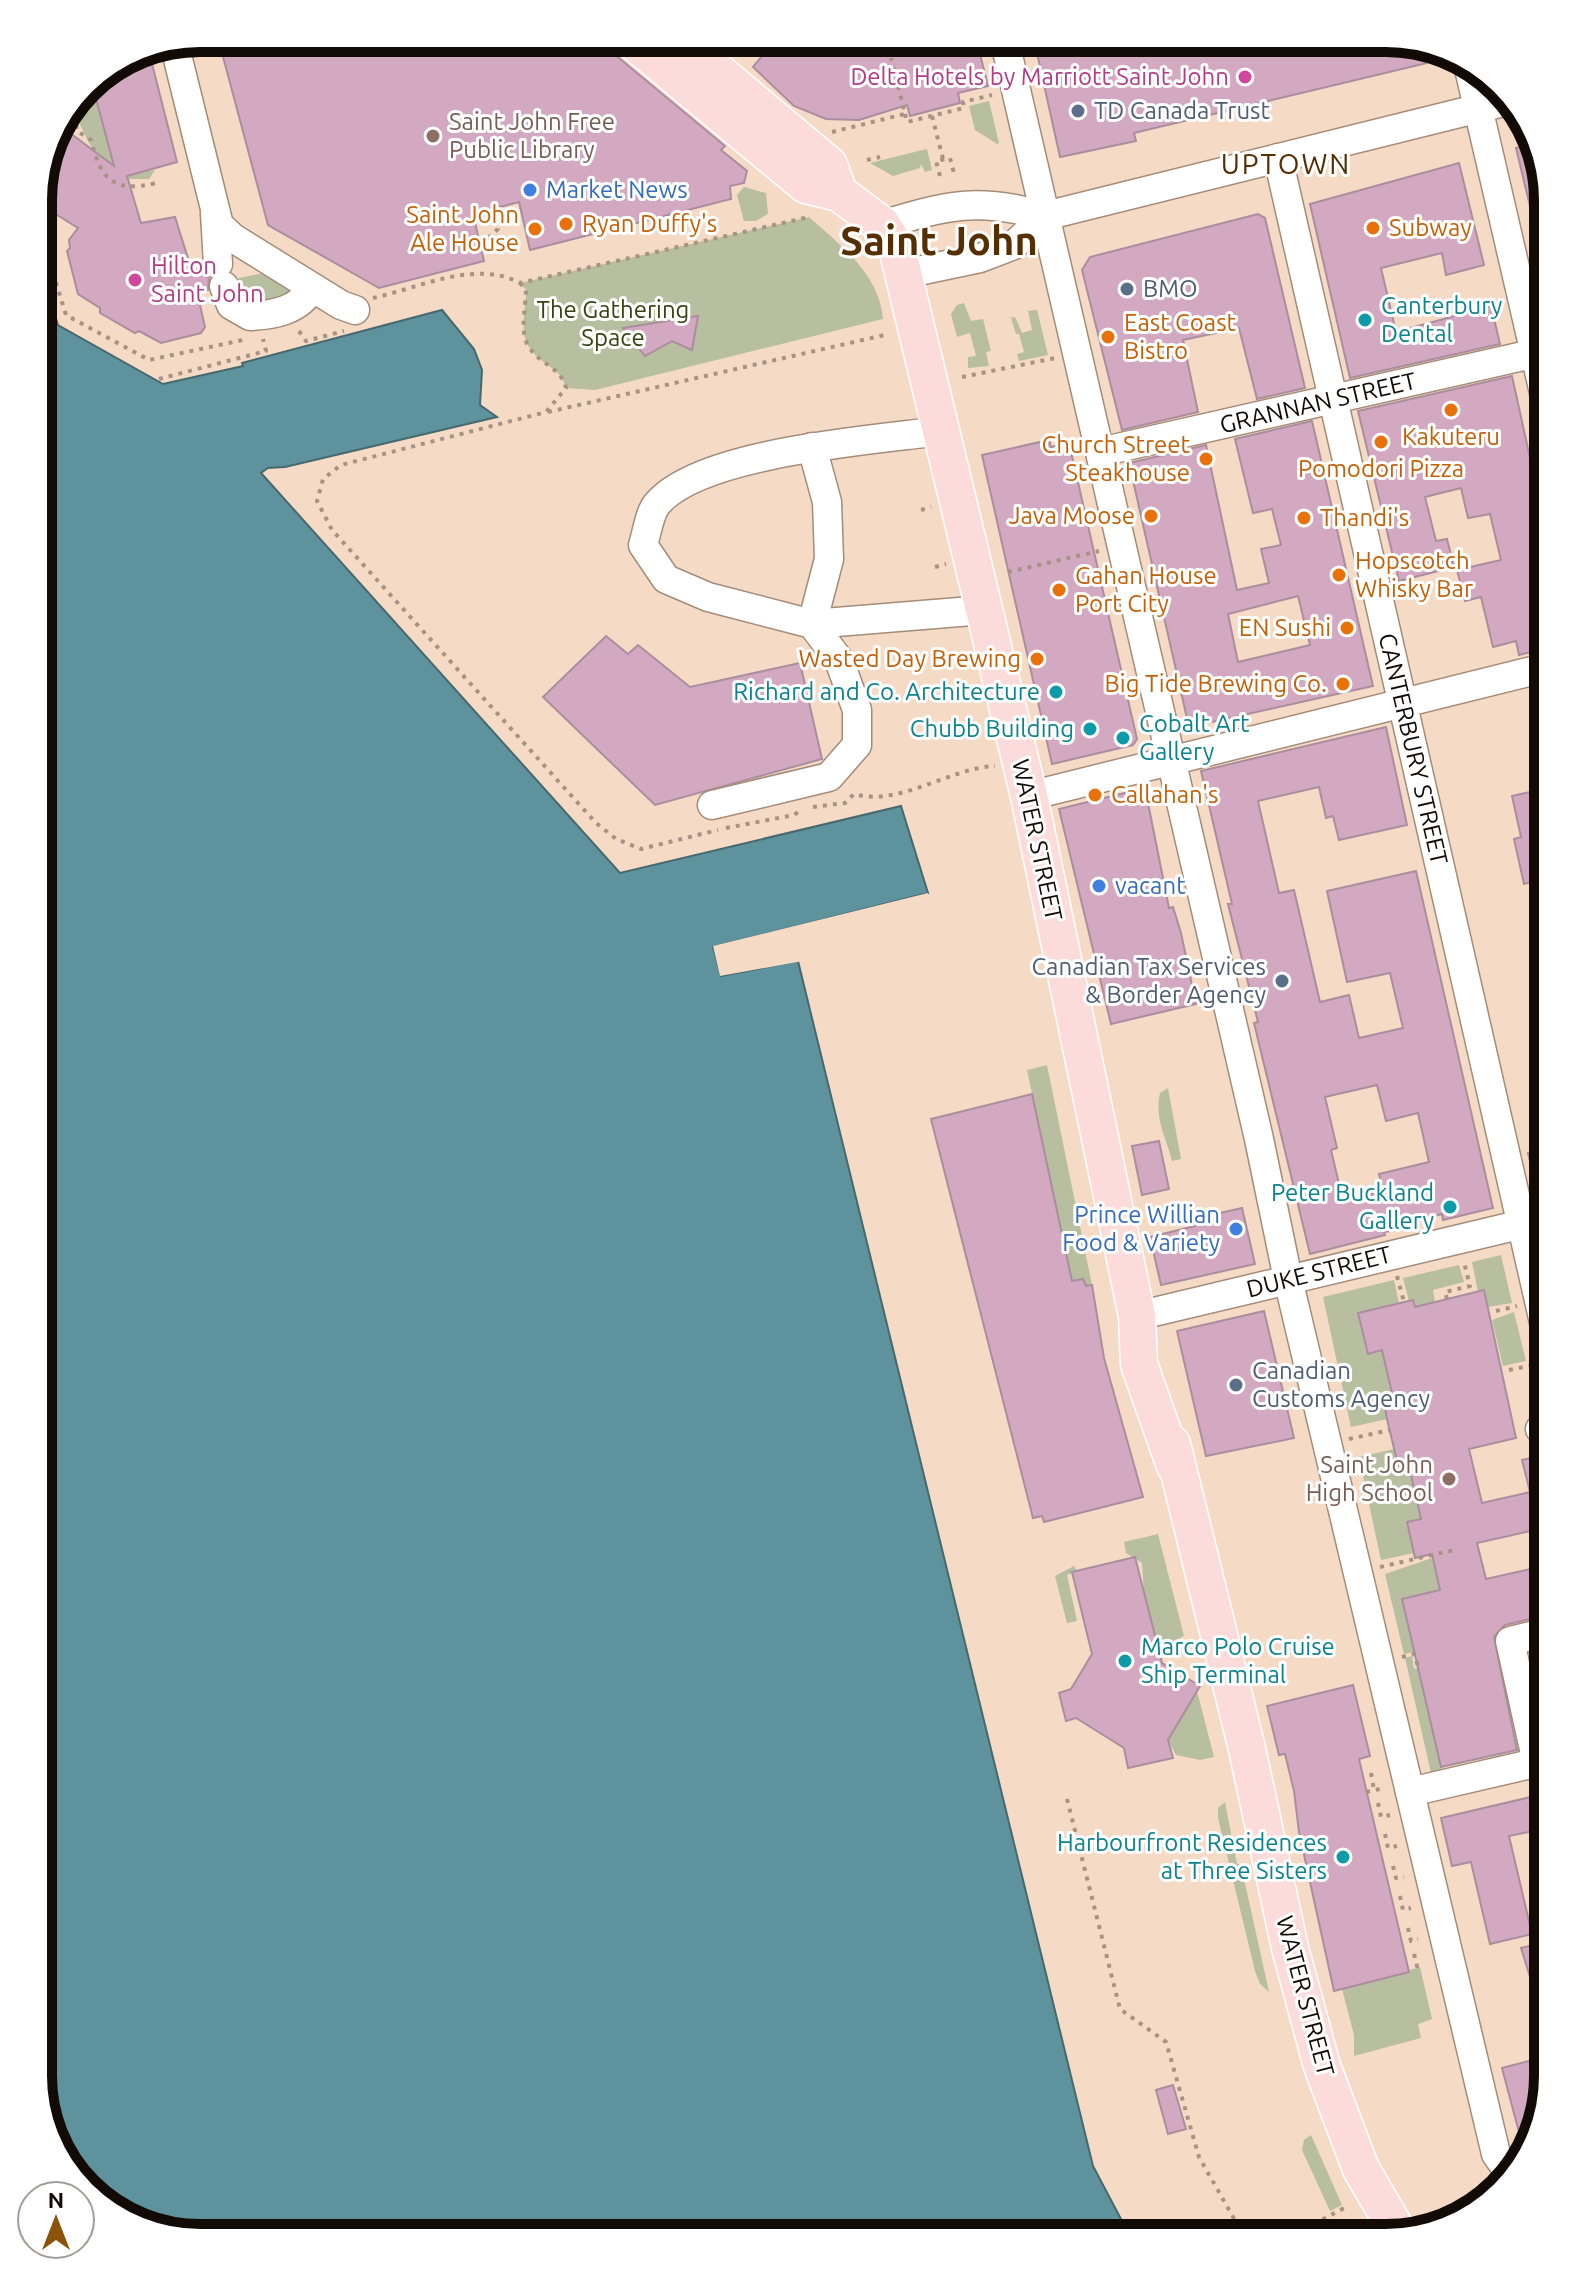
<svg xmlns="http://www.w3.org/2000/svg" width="1586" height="2276" viewBox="0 0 1586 2276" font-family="Ubuntu,sans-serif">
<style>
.green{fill:#b8bea0}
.water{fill:#5e929c;stroke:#47696e;stroke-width:2}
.pier{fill:#f5dbc6}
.building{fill:#d3a9c1;stroke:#aa8e9e;stroke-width:2;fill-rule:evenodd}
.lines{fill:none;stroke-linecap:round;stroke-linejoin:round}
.minor-casing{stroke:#a48c79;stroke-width:31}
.major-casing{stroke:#fff;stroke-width:39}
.path{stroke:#a79383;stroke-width:4;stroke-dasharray:4 6;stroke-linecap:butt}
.minor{stroke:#fff;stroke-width:28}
.major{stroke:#fbdcda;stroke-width:36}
.hotel-dot{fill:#d1479c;stroke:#fff;stroke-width:3}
.service-dot{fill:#5c6f8a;stroke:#fff;stroke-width:3}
.education-dot{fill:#8d6e63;stroke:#fff;stroke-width:3}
.shop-dot{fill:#3f7fe0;stroke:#fff;stroke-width:3}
.food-dot{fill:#e8710a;stroke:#fff;stroke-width:3}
.culture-dot{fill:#0f9aa8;stroke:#fff;stroke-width:3}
.labels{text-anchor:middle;stroke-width:6;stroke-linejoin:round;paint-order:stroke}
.hotel-label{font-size:24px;fill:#b23c85;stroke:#fff;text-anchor:end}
.service-label{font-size:24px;fill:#4e5e75;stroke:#fff;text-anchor:start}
.education-label{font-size:24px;fill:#785e54;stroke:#fff;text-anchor:start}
.shop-label{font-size:24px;fill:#366cbe;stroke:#fff;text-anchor:start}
.food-label{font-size:24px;fill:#c56008;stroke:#fff;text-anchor:start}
.culture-label{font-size:24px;fill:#0d838f;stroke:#fff;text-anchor:end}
.park-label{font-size:24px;fill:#3a4111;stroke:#fff}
.street-label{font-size:24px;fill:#120a04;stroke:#fff}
.quarter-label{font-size:28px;letter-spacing:2px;fill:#562f00;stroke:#fff}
.town-label{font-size:40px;font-weight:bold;fill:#562f00;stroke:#fff}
.rim{fill:none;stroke:#120a04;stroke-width:10}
</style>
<rect width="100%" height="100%" fill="#f5dbc6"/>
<g class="green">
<path d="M93,79L105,133L139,172L155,170L149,179H117C96,156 80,134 74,103Z"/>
<path d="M989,101L999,143L997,144L975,130L969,106Z"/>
<path d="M927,149L932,170L925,172L921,164L920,168L893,176L870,163Z"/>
<path d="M744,187L766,193L768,214L756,221H744L737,195Z"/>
<path d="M809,217C841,246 879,273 883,319L595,390L566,388C560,366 540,365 529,347C519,333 526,307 526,290L520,283Z"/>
<path d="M263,273L291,290L292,294C266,301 249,310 235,283L239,278Z"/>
<path d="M964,303L971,321L983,319L991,351L986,352L989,366L968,368V357L976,356L970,333L957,337L951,314L957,305Z"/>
<path d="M1037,310L1048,355L1019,361L1017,354L1024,352L1019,334H1016L1011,318H1007L1015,317L1022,333L1032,330L1028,311Z"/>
<path d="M1047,1065L1092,1285L1086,1286L1083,1279L1072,1281L1027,1070Z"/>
<path d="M1168,1088L1181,1159L1172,1161C1167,1139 1154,1119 1160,1093Z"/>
<path d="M1501,1255L1512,1303L1488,1307L1485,1291L1478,1292L1472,1262Z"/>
<path d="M1459,1265L1464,1282L1433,1290L1435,1302L1415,1307L1409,1301L1403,1278Z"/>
<path d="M1394,1280L1399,1303L1369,1353L1382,1350L1395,1406L1385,1409L1387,1419L1351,1427L1323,1297Z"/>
<path d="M1514,1312L1526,1361L1503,1366L1492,1320Z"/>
<path d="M1394,1449L1398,1465L1408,1462L1421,1519L1407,1523L1414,1553L1381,1560L1359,1457Z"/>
<path d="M1158,1534L1184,1636L1170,1643L1161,1659L1144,1594L1142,1563L1126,1553L1124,1542Z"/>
<path d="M1432,1558L1437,1576L1464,1571L1414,1652L1404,1654L1385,1574Z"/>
<path d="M1074,1566L1077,1571L1067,1575L1077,1621L1067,1623L1055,1576Z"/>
<path d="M1412,1656L1414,1669L1418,1668L1443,1775L1433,1782L1405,1658Z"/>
<path d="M1197,1691L1214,1757L1200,1760L1176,1755L1168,1740Z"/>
<path d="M1225,1802L1237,1864H1240L1241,1880L1245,1883L1269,1992L1260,1984L1255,1971L1218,1818V1808Z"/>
<path d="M1420,1967L1432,2019L1418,2024L1421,2038L1354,2056V2035L1342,1989Z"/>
<path d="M1311,2135L1342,2205L1330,2211L1302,2150L1304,2140Z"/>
</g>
<path class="water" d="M38,259L58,325L163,384L243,366L242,363L442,310L474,349L482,370L480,405L497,417L285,467L268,468L261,473L620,873L901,806L928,893L713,947L721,976L798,961L1093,2166L1131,2238H190L119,2216L60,2157L38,2076Z"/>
<path class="pier" d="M928,893V897L718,949L723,971L798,957L803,961L720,976L713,946Z"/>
<g class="building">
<path d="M218,38H595L725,146L721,150L747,171L744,183L730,186L731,199L530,250L519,202L473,214L484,261L379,288L268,225Z"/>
<path d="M806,38H976L988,86L958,93L960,103L910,116L907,105L859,120L826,119L794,106L753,67L771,45Z"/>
<path d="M1062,38H1207L1210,48L1253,38H1396L1422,46L1427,63L1134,133L1136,141L1060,157L1035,44Z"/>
<path d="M148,48L177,162L127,176L141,223L175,217L192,271L202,268L209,278L208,290L197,292L205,327L201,333L161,343L139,331L135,333L100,313V308L78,294L67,251L70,248L69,240L78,228L38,203V189L58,124L114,166L91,80L139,50Z"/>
<path d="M1533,143L1548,200V251L1541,252L1516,148Z"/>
<path d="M1459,163L1484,265L1446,275L1442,253L1381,268L1396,332L1491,306L1500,344L1350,378L1310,204Z"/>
<path d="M1258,214L1265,218L1305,388L1257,399L1239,328L1183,340L1198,412L1122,430L1082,270L1090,257Z"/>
<path d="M698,316L692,350L672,341L645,356L623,328Z"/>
<path d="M1512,376L1548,540V648L1519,655L1516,641L1493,647L1481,597L1465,601L1457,570L1501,560L1490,514L1468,518L1461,488L1425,497L1436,541L1447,539L1454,567L1399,581L1358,411Z"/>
<path d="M1312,421L1373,686L1189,727L1129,463L1206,445L1237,590L1269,583L1261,549L1281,545L1272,509L1253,513L1235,439ZM1298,596L1310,645L1238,662L1228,614Z"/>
<path d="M1049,440L1051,447L1069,443L1137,739L1133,745L1052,764L982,455Z"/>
<path d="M606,636L628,654L638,645L690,687L800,663L822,759L655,805L543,697Z"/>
<path d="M1386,727L1407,825L1339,840L1333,816L1326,818L1319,787L1258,801L1279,893L1294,890L1320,1002L1349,995L1359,1038L1403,1028L1390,973L1347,982L1327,891L1416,871L1493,1208L1443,1220L1442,1214L1402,1224L1403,1229L1384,1232L1385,1235L1310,1254L1254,1023L1258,1022L1228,904H1232L1201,771ZM1377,1085L1386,1121L1418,1113L1429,1162L1379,1174L1383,1191L1343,1201L1331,1150L1337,1148L1325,1097Z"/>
<path d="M1145,788L1169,908L1173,907L1181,933L1196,1004L1111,1024L1059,809Z"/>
<path d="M1548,788V878L1524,884L1514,839L1521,837L1512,796Z"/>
<path d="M1032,1094L1072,1281L1083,1279L1086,1286L1092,1285L1104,1358L1143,1497L1044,1522L1042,1516L1033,1518L931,1119Z"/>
<path d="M1159,1141L1169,1189L1142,1195L1132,1146Z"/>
<path d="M1548,1149V1201L1540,1203L1528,1153Z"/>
<path d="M1242,1208L1255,1264L1161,1285L1150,1237L1195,1226L1194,1219Z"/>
<path d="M1484,1290L1516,1438L1469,1449L1482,1503L1530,1492L1522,1460L1548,1454V1527L1477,1543L1486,1579L1548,1565V1615L1505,1625L1494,1637L1517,1750L1441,1767L1402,1599L1440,1590L1432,1554L1415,1558L1407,1522L1421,1519L1408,1462L1398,1465L1387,1419L1385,1409L1395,1406L1382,1350L1368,1354L1358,1313L1413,1300L1415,1307Z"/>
<path d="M1264,1311L1294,1438L1206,1456L1177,1331Z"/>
<path d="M1135,1557L1162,1663L1200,1686L1168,1740L1173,1758L1128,1768L1124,1748L1076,1718L1066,1721L1059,1693L1071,1689L1092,1654L1072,1572Z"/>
<path d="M1539,1667L1540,1673L1548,1672V1714L1544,1715L1533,1668Z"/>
<path d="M1353,1685L1370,1756L1359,1759L1409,1972L1334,1991L1299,1832L1294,1791L1285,1754L1279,1755L1267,1706Z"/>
<path d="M1548,1793V1828L1509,1836L1532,1934L1490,1944L1471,1862L1452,1866L1441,1818Z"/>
<path d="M1548,1941V2012H1541L1521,1948Z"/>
<path d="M1548,2056V2076L1532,2136H1520L1502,2068Z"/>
<path d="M1173,2085L1186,2129L1168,2134L1156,2090Z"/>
</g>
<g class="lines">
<defs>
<g id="minor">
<path d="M1004,38L1259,1139L1288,1279L1496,2154L1510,2174"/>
<path d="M174,43L219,225L233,238L341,305L355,310"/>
<path d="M1467,60L1548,410"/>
<path d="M1278,158L1548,1340"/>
<path d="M215,214L218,264"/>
<path d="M882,225C947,205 978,197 1045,216L1508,101"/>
<path d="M904,274L980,258L1014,245L1045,216"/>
<path d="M224,286L231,305L250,316C275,315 299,310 312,288"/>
<path d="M812,447L827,502L829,559L812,624L984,610"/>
<path d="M1100,452L1536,353"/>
<path d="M1029,796L1548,667"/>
<path d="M712,805L829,777L857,745V710L839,660L812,624L708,597L666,579L643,545C647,533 649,514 657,504C700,452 874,440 941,431"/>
<path d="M1137,1316L1548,1218"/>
<path d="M1540,1429L1548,1427"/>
<path d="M1537,1763L1510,1641L1548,1632"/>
<path d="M1410,1792L1548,1760"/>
</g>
<g id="major">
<path d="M629,38L806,185L839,193L882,225L897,248L1029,796L1137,1316L1139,1364L1175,1466"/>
<path d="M678,38L829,165L839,193"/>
<path d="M1172,1444L1247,1749L1290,1948L1322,2066L1361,2169L1399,2234"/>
</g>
</defs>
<use href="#minor" class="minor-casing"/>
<use href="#major" class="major-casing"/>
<g class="path">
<path d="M73,105L77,131L91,140C101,180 113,193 156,183"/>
<path d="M905,114L907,122L964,108L963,102L992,95"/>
<path d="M932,116L943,159"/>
<path d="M62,119L76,129"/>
<path d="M832,132L905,114L891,58"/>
<path d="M867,160L880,157"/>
<path d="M940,176L936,161L950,158L954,173"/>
<path d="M494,209L498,229L490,236L494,251"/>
<path d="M38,225L66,315L149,360L243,340"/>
<path d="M520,283L526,290C526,307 519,333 529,347C540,365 560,366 566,388L546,412L341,465L323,479L317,501L332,530L596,823L616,839L641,849L718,830"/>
<path d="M373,298C419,288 476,259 520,283L809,217"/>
<path d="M299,331L306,341L344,331"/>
<path d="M962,377L1055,358"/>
<path d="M159,379L266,351L263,339"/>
<path d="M548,412L889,334"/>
<path d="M921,510L931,507"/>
<path d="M935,567L946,564"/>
<path d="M1008,572L1099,551"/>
<path d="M813,807L845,803L854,794C900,807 949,768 995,766"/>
<path d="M726,828L794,815L802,809"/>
<path d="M1397,1276L1404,1302"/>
<path d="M1447,1299L1445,1292L1470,1286L1464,1262"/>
<path d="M1496,1311L1517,1306"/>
<path d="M1509,1370L1542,1363"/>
<path d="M1349,1439L1390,1430"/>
<path d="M1380,1567L1454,1550"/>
<path d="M1402,1657L1414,1654L1418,1666"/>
<path d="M1371,1773L1374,1790"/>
<path d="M1366,1792L1384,1788"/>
<path d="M1067,1799L1120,2009L1166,2042L1199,2157L1245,2238"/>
<path d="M1378,1803L1381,1817L1390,1815"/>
<path d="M1385,1834L1388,1848L1397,1846"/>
<path d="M1393,1866L1396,1878L1404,1877"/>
<path d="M1400,1896L1403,1910L1411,1908"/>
<path d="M1408,1928L1411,1941L1418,1939"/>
<path d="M1414,1954L1417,1966L1424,1964"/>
<path d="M1287,2238L1348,2206"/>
</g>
<use href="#minor" class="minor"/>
<use href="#major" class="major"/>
</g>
<g class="hotel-dot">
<circle cx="1245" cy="77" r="8"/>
<circle cx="135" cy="280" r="8"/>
</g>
<g class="service-dot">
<circle cx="1078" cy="111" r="8"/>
<circle cx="1127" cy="289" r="8"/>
<circle cx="1282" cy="981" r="8"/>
<circle cx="1236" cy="1385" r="8"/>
</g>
<g class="education-dot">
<circle cx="433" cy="136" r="8"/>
<circle cx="1449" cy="1479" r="8"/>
</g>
<g class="shop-dot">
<circle cx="530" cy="190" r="8"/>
<circle cx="1099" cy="886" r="8"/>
<circle cx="1236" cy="1229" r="8"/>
</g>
<g class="food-dot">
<circle cx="566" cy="224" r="8"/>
<circle cx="1373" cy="228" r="8"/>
<circle cx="535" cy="229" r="8"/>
<circle cx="1108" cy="337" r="8"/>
<circle cx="1451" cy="410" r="8"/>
<circle cx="1381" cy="442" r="8"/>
<circle cx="1206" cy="459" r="8"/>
<circle cx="1151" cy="516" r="8"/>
<circle cx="1304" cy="518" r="8"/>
<circle cx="1339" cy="575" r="8"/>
<circle cx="1059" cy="590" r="8"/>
<circle cx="1347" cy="628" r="8"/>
<circle cx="1037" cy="659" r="8"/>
<circle cx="1343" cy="684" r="8"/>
<circle cx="1095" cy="795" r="8"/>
</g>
<g class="culture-dot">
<circle cx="1365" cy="320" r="8"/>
<circle cx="1056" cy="692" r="8"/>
<circle cx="1090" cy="729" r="8"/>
<circle cx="1123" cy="738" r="8"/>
<circle cx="1450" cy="1207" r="8"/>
<circle cx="1125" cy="1661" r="8"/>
<circle cx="1343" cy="1857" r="8"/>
</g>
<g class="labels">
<g class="hotel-label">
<text x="1229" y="85">Delta Hotels by Marriott Saint John</text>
<text x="151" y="274" text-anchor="start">Hilton<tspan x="151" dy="28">Saint John</tspan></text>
</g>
<g class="service-label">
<text x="1094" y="119">TD Canada Trust</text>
<text x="1143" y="297">BMO</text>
<text x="1266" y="975" text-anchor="end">Canadian Tax Services<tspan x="1266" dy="28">&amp; Border Agency</tspan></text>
<text x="1252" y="1379">Canadian<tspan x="1252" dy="28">Customs Agency</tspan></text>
</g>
<g class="education-label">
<text x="449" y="130">Saint John Free<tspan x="449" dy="28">Public Library</tspan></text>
<text x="1433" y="1473" text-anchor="end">Saint John<tspan x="1433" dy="28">High School</tspan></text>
</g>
<g class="shop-label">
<text x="546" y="198">Market News</text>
<text x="1115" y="894">vacant</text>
<text x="1220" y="1223" text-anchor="end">Prince Willian<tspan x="1220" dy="28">Food &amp; Variety</tspan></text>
</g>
<g class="food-label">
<text x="519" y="223" text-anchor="end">Saint John<tspan x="519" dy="28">Ale House</tspan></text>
<text x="582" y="232">Ryan Duffy's</text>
<text x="1389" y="236">Subway</text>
<text x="1124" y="331">East Coast<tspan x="1124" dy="28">Bistro</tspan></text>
<text x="1451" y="445" text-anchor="middle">Kakuteru</text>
<text x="1190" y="453" text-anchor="end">Church Street<tspan x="1190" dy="28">Steakhouse</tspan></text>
<text x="1381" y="477" text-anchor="middle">Pomodori Pizza</text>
<text x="1135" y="524" text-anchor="end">Java Moose</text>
<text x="1320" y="526">Thandi's</text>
<text x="1355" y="569">Hopscotch<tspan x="1355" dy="28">Whisky Bar</tspan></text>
<text x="1075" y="584">Gahan House<tspan x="1075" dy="28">Port City</tspan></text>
<text x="1331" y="636" text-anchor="end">EN Sushi</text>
<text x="1021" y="667" text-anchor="end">Wasted Day Brewing</text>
<text x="1327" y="692" text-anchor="end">Big Tide Brewing Co.</text>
<text x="1111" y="803">Callahan's</text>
</g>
<g class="culture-label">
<text x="1381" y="314" text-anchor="start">Canterbury<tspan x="1381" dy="28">Dental</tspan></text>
<text x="1040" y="700">Richard and Co. Architecture</text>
<text x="1139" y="732" text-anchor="start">Cobalt Art<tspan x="1139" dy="28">Gallery</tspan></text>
<text x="1074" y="737">Chubb Building</text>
<text x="1434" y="1201">Peter Buckland<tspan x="1434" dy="28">Gallery</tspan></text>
<text x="1141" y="1655" text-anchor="start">Marco Polo Cruise<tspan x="1141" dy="28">Ship Terminal</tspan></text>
<text x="1327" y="1851">Harbourfront Residences<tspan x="1327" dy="28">at Three Sisters</tspan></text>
</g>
<g class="park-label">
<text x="613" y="318">The Gathering<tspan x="613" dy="28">Space</tspan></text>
</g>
<g class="street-label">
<text transform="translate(1318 403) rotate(-13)" y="8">GRANNAN STREET</text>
<text transform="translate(1413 749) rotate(77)" y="8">CANTERBURY STREET</text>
<text transform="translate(1037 840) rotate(78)" y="8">WATER STREET</text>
<text transform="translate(1319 1272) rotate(-14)" y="8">DUKE STREET</text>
<text transform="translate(1305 1996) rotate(75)" y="8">WATER STREET</text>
</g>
<g class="quarter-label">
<text x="1286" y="174">UPTOWN</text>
</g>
<g class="town-label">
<text x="939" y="255">Saint John</text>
</g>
</g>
<path d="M0 0H1586V2276H0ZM200 52H1386A148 148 0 0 1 1534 200V2076A148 148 0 0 1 1386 2224H200A148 148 0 0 1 52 2076V200A148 148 0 0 1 200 52Z" fill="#fff" fill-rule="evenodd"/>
<path class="rim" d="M200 52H1386A148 148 0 0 1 1534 200V2076A148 148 0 0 1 1386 2224H200A148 148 0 0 1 52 2076V200A148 148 0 0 1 200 52Z"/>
<g transform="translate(56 2220)"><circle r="38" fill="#ffffff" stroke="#a09d9b" stroke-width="2"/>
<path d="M0-6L14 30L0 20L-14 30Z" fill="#8b520a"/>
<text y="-12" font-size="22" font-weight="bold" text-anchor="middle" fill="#120a04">N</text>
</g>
</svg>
